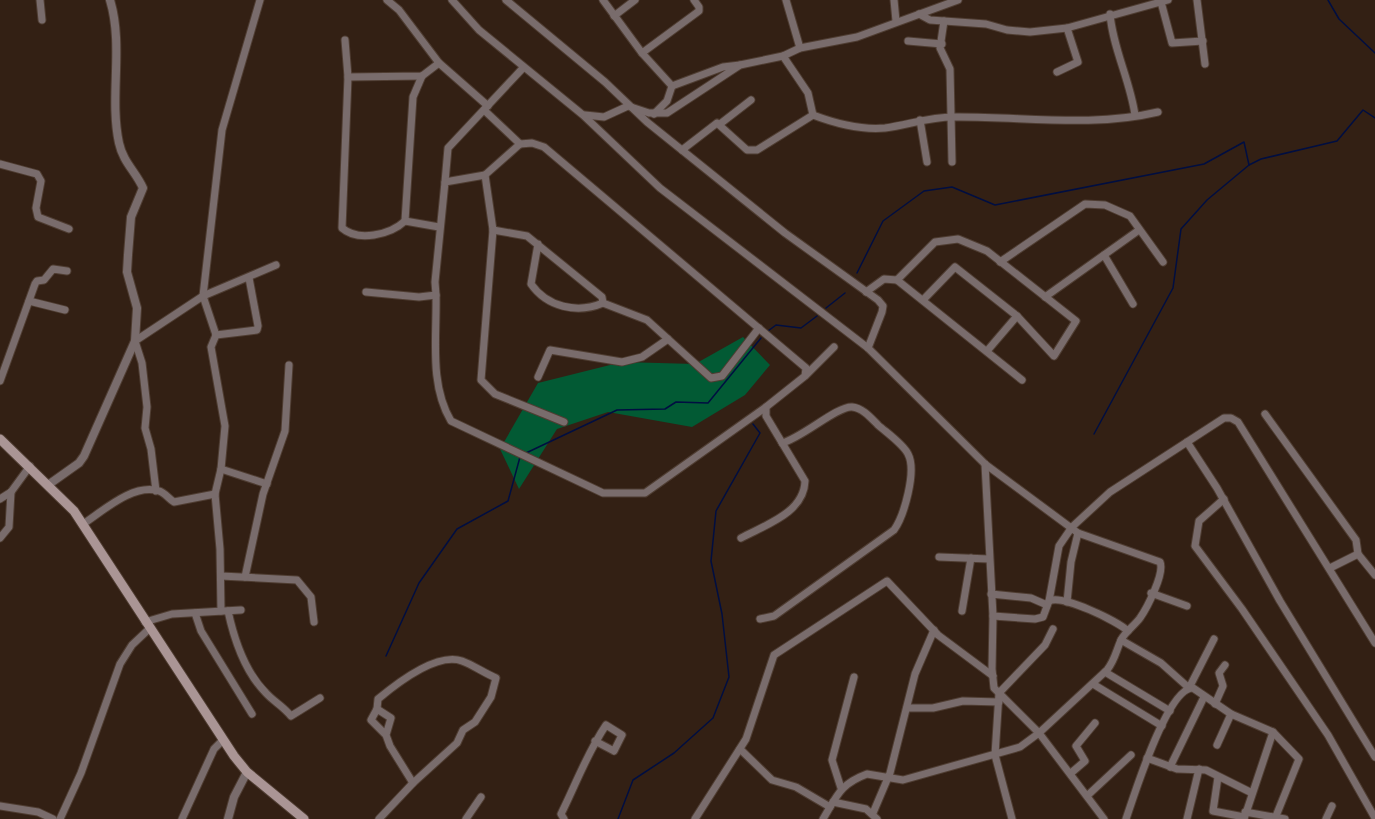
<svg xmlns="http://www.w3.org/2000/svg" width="1375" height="819" viewBox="0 0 1375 819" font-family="'Asap Condensed',sans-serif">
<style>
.green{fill:#025a34}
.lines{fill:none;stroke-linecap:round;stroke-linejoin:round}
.stream{stroke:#000e41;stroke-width:1.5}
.minor-casing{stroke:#4f3d32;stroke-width:9}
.tertiary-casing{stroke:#4f3d32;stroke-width:10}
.secondary-casing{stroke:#4f3d32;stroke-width:11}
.minor{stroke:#796c6c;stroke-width:7}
.tertiary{stroke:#796c6c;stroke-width:8}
.secondary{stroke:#aa9595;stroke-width:9}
</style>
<rect width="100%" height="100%" fill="#332014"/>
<path class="green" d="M743,337L770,365L745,395L692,427L608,412L557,429L519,489L500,449L538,383L622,362L695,364Z"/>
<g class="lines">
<g class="stream">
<path d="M1328,0L1339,19L1375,53"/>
<path d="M857,273L883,221L924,191L952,187L995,205L1204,164L1244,142L1249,165L1261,159L1337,141L1363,110L1375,118"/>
<path d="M826,308L845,293"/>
<path d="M768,331L776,325L801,328L817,316"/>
<path d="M1094,434L1173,288L1181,229L1207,200L1249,165"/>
<path d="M526,453L617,410L665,409L676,402L708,403L761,338"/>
<path d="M386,656L419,583L457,529L508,501L520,457"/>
<path d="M618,819L633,780L674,753L713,718L729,677L722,614L711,561L716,511L760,433L753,424"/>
</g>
<defs>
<g id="minor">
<path d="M40,0L42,20"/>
<path d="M387,0L399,10L439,63"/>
<path d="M452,0L479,30L583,115L660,188L868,348L985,464L1078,533L1071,562L1067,602"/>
<path d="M506,0L605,82L647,122L785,233L878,300L883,306L882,312L868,348"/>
<path d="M603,0L642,53L672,86L723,67L740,65"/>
<path d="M786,0L800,48"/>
<path d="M894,0L896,21"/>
<path d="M1197,0L1205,64"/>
<path d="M1161,2L1172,43L1203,41"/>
<path d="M919,14L930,20L986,24L1007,30L1030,32L1067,28L1168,0"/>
<path d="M1110,14C1113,49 1130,80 1135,115"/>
<path d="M614,16L635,0"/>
<path d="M944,21L940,48L950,69L952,162"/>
<path d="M345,40L348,77"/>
<path d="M908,41L942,44"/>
<path d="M642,53L699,11V7L694,0"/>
<path d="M1057,72L1078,62L1067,28"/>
<path d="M654,114L667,101L672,86"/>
<path d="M585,115L604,117L628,106L649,113H667L740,65L783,56L800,48L857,37L958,0"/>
<path d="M813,115C834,123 862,130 885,128C908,125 929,117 953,117C1021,116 1091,128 1158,112"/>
<path d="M920,120L927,162"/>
<path d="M720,124L751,100"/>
<path d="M520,144L532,143L544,147L806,368L805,376L766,407V416L805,481C804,513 765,525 741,538"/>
<path d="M682,150L717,123L747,150H757L813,115L808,93L783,56"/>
<path d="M0,164L37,174L41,181L36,208L38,217L69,229"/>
<path d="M485,175L493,230L481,380L495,394L564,422"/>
<path d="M445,182L448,148L523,68"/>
<path d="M405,221L413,97L422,76"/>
<path d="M439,227L405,221C390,235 358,242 342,228L348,77L422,76L439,63L488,106"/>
<path d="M493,230L527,236L602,297L603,303C577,314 547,307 531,284L538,244"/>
<path d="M1104,255L1133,304"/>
<path d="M1000,262L1085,204L1105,205L1130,216L1163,262"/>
<path d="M897,280L935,242L958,239L987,251L1076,321L1054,356L1017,316L955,267L923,300"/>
<path d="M366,292L419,297L436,295L435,282L445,182L485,175L520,144L484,110"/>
<path d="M866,292L884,279L897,280L1022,380"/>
<path d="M436,295C437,337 429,384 451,421L603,493H645L766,407"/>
<path d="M1045,297L1139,230"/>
<path d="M29,301L65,310"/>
<path d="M603,303L647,320L711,378L722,376L759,328"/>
<path d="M216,335L203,296L222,130L260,0"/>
<path d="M216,335L211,347L225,426L221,469L215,494L220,549L221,611"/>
<path d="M216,335L257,330L258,326L249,278"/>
<path d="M987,351L1017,316"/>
<path d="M806,375L834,347"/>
<path d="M538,377L550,350L622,362L642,357L668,339"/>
<path d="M0,381L35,284L37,281L44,280L53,269L67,271"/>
<path d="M1265,414L1356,540L1358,554"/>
<path d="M1187,442L1217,488L1280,601L1375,757"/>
<path d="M985,464L993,616L992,669L994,688L999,693L995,755L1012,819"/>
<path d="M221,469L267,484"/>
<path d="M156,491L151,449L145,428L147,407L142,363L135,341L203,296L276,265"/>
<path d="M0,499L11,492L30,466"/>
<path d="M1224,499L1199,521L1195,546L1242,609L1328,735L1375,818"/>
<path d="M83,524C103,511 133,483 159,491C164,492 169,499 174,502L215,494"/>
<path d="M0,538L9,527L11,492"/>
<path d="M939,557L989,559"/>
<path d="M1330,568L1358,554L1375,575"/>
<path d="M221,576L297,580L311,597L314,622"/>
<path d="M245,577L263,494L285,431L289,365"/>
<path d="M1151,593L1187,606"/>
<path d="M991,594L1031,598L1047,605"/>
<path d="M1049,601C1062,594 1117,621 1128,631"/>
<path d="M228,611C234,639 245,672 266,693C273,701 283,706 291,716L320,698"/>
<path d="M962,611L971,558"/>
<path d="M195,613L201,631L252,714"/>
<path d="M993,616L1035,619L1043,617L1049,601L1059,546L1072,527L1110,492L1224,418H1231L1238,422L1375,643"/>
<path d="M760,619L774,616L894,530C904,516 917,471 908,454C903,444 887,433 878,425C871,418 863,408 852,407C837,406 802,438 782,443"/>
<path d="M145,622L172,614L241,610"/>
<path d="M1053,629L1045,645L999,693L1039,733L1104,819"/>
<path d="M1121,640L1161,663L1189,688L1214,639"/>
<path d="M1105,672L1170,711"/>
<path d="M1093,684L1162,726"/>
<path d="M1215,704L1223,686L1219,673L1225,665"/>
<path d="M907,708H933L963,701L999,702"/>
<path d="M377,709L378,699C396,684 437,652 462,661C473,665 484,673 496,678L491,697L475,722L463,730L457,743L413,783L379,819"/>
<path d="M386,735L371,720L377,709L391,718L386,735L390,746L413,783"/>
<path d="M1217,745L1231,714"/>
<path d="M740,749L772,780L796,787L830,807"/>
<path d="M1147,758L1177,769L1206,770L1250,792"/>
<path d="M1170,767L1204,697"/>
<path d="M1071,773L1085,761L1076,746L1095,723"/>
<path d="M1218,777L1213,811L1244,817"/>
<path d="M841,788L832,760L854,677"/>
<path d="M1088,795L1131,755"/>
<path d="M833,802L866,809L877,819"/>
<path d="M0,806L38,812L53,819"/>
<path d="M1245,812L1285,819"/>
<path d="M873,813L890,773L915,674L934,630"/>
<path d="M60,819L81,773L120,664L132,645L149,629"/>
<path d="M182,819L214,749L222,741"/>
<path d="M466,819L481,797"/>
<path d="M564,819L561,814C576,784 587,753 606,725L622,735L614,751L595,741"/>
<path d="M695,819L746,739L774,655L887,581L938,635L993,676"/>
<path d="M823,819C837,796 840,784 867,774L903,780L1020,747L1039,733L1107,670C1115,660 1116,651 1121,640C1125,632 1134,626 1140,618C1147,608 1165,573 1160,562L1078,533"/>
<path d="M1126,819C1134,796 1167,688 1193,688L1231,714L1273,732L1299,759L1276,816"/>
<path d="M1187,819L1199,769"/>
<path d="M1244,819L1273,732"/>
<path d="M1326,819L1332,806"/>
</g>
<g id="tertiary">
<path d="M48,485L79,463L84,456L135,341L137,308L127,272L128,255L131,217L143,188C136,172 123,162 119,143C109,97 124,46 110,0"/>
<path d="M228,819L234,797L247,772"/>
</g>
<path id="secondary" d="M0,439L74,511L234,756L247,772L304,819"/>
</defs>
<use href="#minor" class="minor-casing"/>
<use href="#tertiary" class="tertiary-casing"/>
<use href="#secondary" class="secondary-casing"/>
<use href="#minor" class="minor"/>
<use href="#tertiary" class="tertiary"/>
<use href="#secondary" class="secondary"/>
</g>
</svg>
